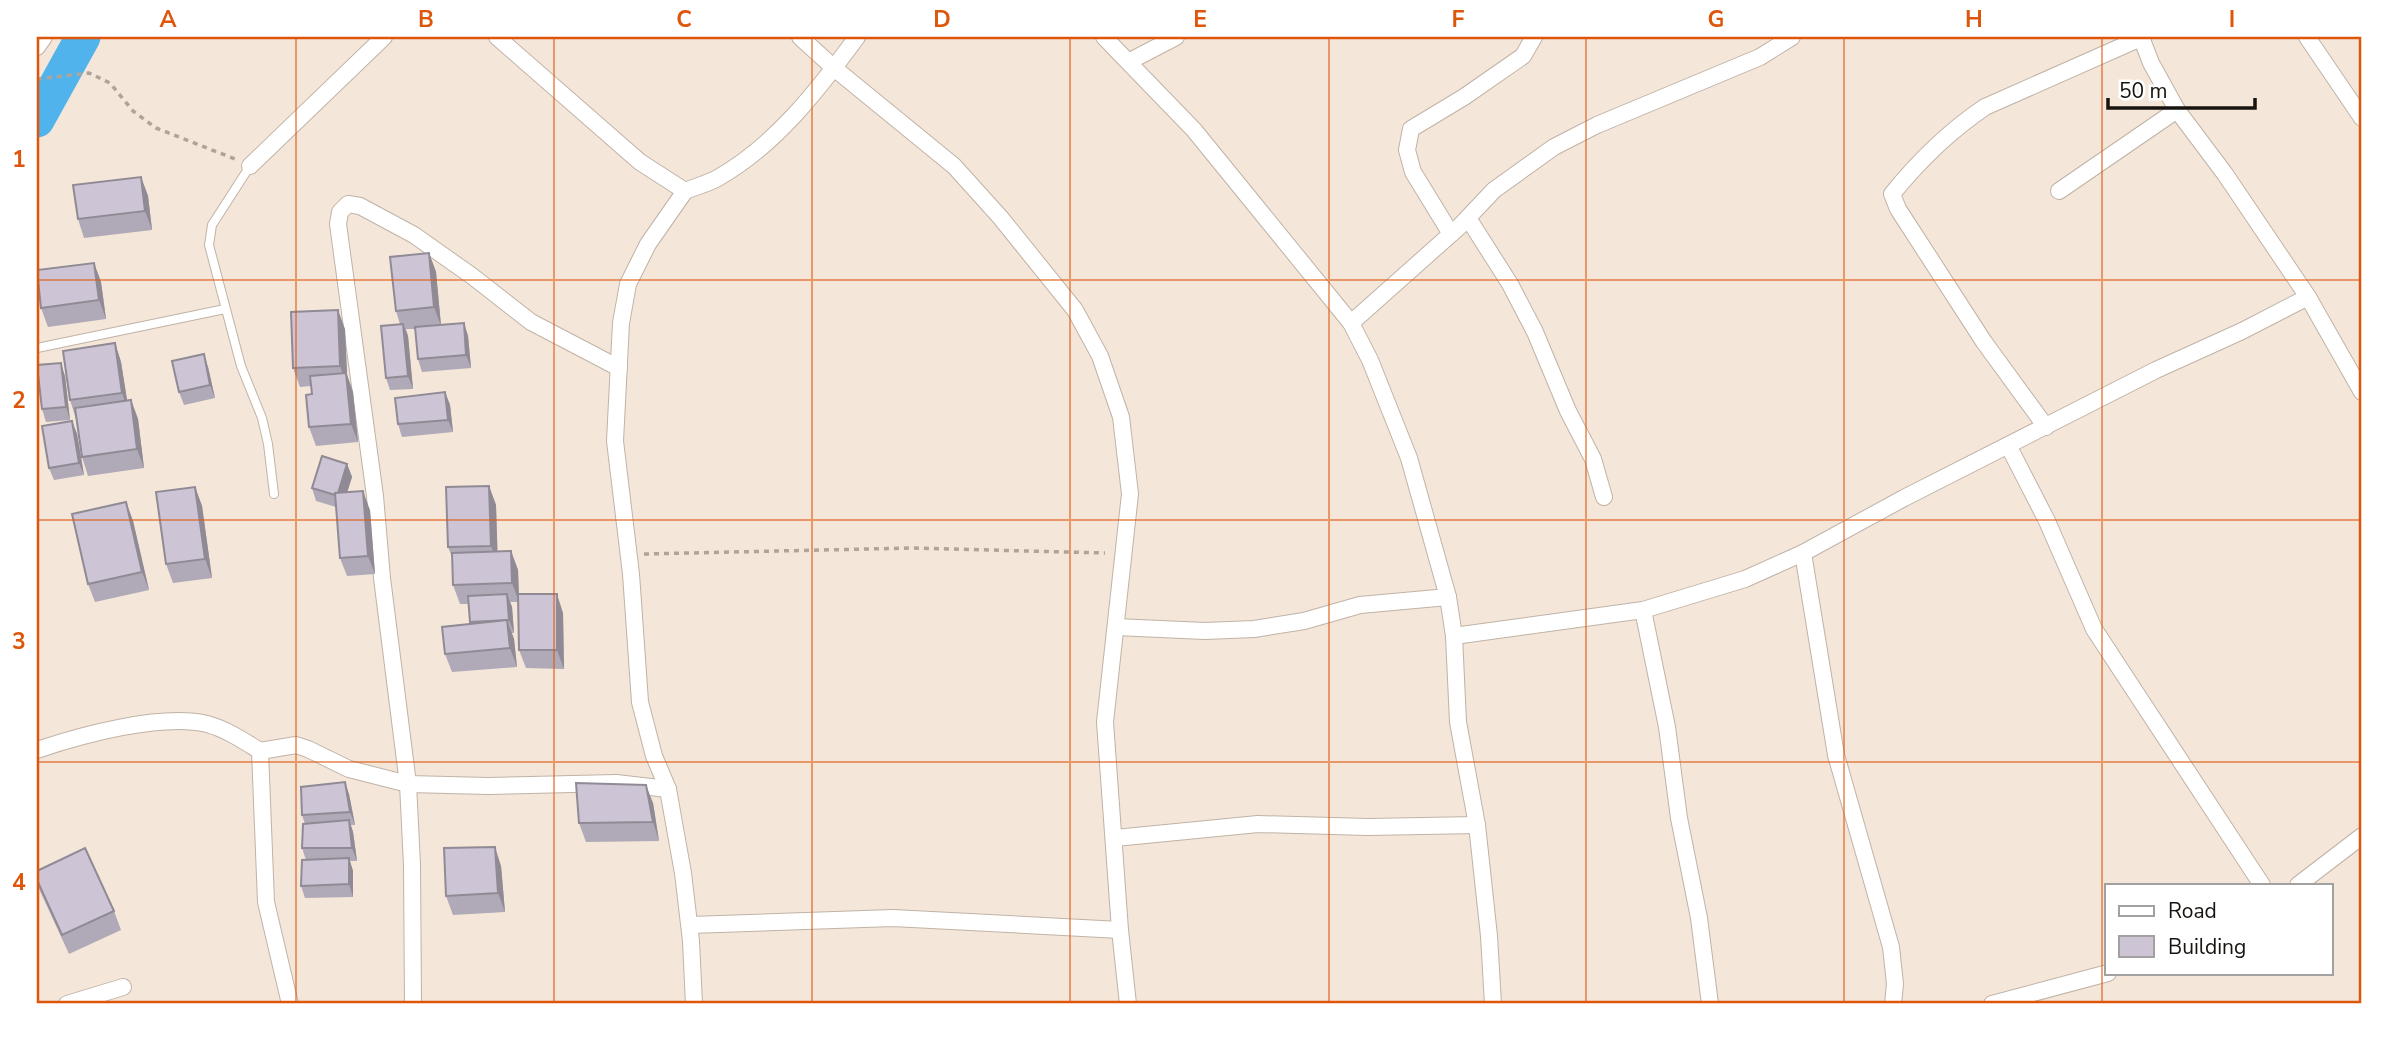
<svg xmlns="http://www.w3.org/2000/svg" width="2399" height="1041" viewBox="0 0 2399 1041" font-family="'Nunito Sans',sans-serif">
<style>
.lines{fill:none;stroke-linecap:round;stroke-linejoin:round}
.river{stroke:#51b3ec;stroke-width:35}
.lane-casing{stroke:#c0b3a6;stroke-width:10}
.street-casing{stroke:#c0b3a6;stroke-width:18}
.path{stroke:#afa49a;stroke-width:3.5;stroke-dasharray:5 5;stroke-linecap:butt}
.lane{stroke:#fff;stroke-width:8}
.street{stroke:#fff;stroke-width:16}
.wall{fill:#b0a9b7}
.shaded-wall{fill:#908a95}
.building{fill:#cdc5d5;stroke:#908a95;stroke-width:2}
.grid{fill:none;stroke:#de560c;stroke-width:2;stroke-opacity:0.55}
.neatline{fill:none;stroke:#de560c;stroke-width:2.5}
.grid-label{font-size:23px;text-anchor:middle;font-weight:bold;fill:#de560c}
</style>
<rect width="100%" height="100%" fill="#f4e6d9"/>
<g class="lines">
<path class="river" d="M37,120L83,37"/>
<defs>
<g id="lane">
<path d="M250,166L212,225L209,245L241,366L262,418L268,444L274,494"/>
<path d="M37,348L225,309"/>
</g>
<g id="street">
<path d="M497,37L640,162L685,191C695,187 706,184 716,179C775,146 818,90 857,37"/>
<path d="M800,37L834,68L954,166L1000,217L1075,310L1100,356L1121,417L1130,494L1105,722L1120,930L1128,1004"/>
<path d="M1104,37L1194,130L1351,323L1370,360L1409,458L1448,597L1454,636L1458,722L1477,825L1489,936L1493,1004"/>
<path d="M2141,37L2151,63L2177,110L2225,174L2308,297L2362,392"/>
<path d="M2307,37L2362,118"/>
<path d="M37,47L44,37"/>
<path d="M1130,61L1176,37"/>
<path d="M250,166L384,37"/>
<path d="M685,191L648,244L628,284L621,323L615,441L631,574L640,702L654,756L668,789L674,823L683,873L691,941L694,1004"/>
<path d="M2059,191L2177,110"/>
<path d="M1468,218L1510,284L1535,332L1568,411L1593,459L1604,497"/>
<path d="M1451,234L1413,172L1407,150L1411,129L1464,97L1523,56L1534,37"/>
<path d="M1351,323L1460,226L1494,190L1554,147L1597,125L1760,57L1792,37"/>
<path d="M2046,427L1984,342L1898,209L1892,194C1918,162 1951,130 1985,107L2143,37"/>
<path d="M2009,447L2047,521L2094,629L2262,885"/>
<path d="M1803,553L1836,755L1891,947L1895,984L1893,1004"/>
<path d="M1643,610L1667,727L1679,818L1699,918L1710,1004"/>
<path d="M1116,627L1205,631L1254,629L1304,621L1360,605L1448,597"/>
<path d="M1454,636L1643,610L1745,579L1803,553L1904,498L2156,370L2242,331L2308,297"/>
<path d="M37,750C81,735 162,713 207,724C226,729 244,741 260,751L296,745L308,749L349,769L408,784L488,786L616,783L668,789"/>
<path d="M260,751L266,902L290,1004"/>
<path d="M1115,838L1258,824L1368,827L1477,825"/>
<path d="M2298,885L2362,836"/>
<path d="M690,925L893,918L1120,930"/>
<path d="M67,1004L123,987"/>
<path d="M413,1004L412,865L408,784L382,578L375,496L338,224L340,212L348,204L360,206L414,235L472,276L531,322L619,368"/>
<path d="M1992,1004L2108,973"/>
</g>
</defs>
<use href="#lane" class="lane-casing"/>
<use href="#street" class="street-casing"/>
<g class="path">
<path d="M37,79L89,73L110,83L133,111L156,128L235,159"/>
<path d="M644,554L912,548L1105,553"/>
</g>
<use href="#lane" class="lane"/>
<use href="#street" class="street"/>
</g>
<g class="wall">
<path d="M141,177L148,196L152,230L84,238L78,219Z"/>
<path d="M429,253L436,272L441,325L464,323L468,336L471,368L422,372L418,359L415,329H406L408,336L413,389L390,390L386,378L400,324L396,311Z"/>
<path d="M94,263L101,282L106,319L48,327L41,308Z"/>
<path d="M345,329L347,375L353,392L358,442L316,446L309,427L312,394L311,386L300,387L293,368Z"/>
<path d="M115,343L121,362L127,401L131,400L138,419L144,468L88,476L82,457L76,419L70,400Z"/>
<path d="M208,367L215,398L184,405L179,392Z"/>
<path d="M65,376L70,420L46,422L42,409Z"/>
<path d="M445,392L450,405L453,432L402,437L398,424Z"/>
<path d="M72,421L77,434L84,475L54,480L49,468Z"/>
<path d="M347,464L352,477L347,492L370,510L375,574L347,576L340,558L336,507L316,501L312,488Z"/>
<path d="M489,486L496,505L497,551H511L518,570L519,594L563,613L564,669L526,668L519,650L518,602H510L512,607L514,633H512L514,639L517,667L452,672L445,654L471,624L469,604H460L453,585L452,557L448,547Z"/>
<path d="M195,487L202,506L212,578L173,583L166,564Z"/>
<path d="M126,502L133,521L149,590L95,602L88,584Z"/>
<path d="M349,794L355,825H351L353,832L357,861H350L353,871V897L305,898L301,886L306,860L302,848L305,824L302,815Z"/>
<path d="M653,803L659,841L586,842L579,823Z"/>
<path d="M501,866L505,912L453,915L446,896Z"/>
<path d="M37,871L114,911L121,930L69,954L40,891L37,882Z"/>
</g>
<g class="shaded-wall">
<path d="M141,177L148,196L152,230L145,211Z"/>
<path d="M429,253L436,272L441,326L434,307Z"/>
<path d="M94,263L101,282L106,319L99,300Z"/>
<path d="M338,310L345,329L347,375L353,392L358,442L351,424L347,385L340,366Z"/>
<path d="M464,323L468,336L471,368L466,355Z"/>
<path d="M403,324L408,336L413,389L408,376Z"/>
<path d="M115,343L121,362L129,412L122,393Z"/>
<path d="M204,354L208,367L215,398L210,385Z"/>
<path d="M61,363L65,376L70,420L66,407Z"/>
<path d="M445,392L450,405L453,432L448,420Z"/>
<path d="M131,400L138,419L144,468L137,449Z"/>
<path d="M72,421L77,434L84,475L79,463Z"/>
<path d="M347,464L352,477L342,509L337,496Z"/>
<path d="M489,486L496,505L498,565L491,546Z"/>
<path d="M195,487L202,506L212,578L205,559Z"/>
<path d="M363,491L370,510L375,574L368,556Z"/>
<path d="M126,502L133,521L149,590L142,572Z"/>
<path d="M511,551L518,570L519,602L512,583Z"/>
<path d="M507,594L512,607L514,633L509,620Z"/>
<path d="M557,594L563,613L564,669L557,650Z"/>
<path d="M507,620L514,639L517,667L510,648Z"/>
<path d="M345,782L349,794L355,825L350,812Z"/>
<path d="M646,785L653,803L659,841L653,822Z"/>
<path d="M349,820L353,832L357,861L352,848Z"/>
<path d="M495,847L501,866L505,912L498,893Z"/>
<path d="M349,858L353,871V897L349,884Z"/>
</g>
<g class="building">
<path d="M141,177L145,211L78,219L73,185Z"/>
<path d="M429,253L434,307L396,311L390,257Z"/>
<path d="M94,263L99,300L41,308L37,270Z"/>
<path d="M338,310L340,366L293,368L291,312Z"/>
<path d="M464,323L466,355L418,359L415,327Z"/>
<path d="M403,324L408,376L386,378L381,326Z"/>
<path d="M115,343L122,393L70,400L63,351Z"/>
<path d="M204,354L210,385L179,392L172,361Z"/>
<path d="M61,363L66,407L42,409L37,365Z"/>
<path d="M346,373L351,424L309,427L306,395L312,394L310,376Z"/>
<path d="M445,392L448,420L398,424L395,398Z"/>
<path d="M131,400L137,449L82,457L75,408Z"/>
<path d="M72,421L79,463L49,468L42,426Z"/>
<path d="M322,456L347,464L338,493H335V495L312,488Z"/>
<path d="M489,486L491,546L448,547L446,487Z"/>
<path d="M195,487L205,559L166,564L156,492Z"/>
<path d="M363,491L368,556L340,558L335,493Z"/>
<path d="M126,502L142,572L88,584L72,514Z"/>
<path d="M511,551L512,583L453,585L452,553Z"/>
<path d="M507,594L509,620L470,622L468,596Z"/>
<path d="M518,594H557V650H519Z"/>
<path d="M507,620L510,648L445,654L442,627Z"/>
<path d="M345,782L350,812L302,815L301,787Z"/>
<path d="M576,783L646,785L653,822L579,823Z"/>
<path d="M349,820L352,848H302L303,824Z"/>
<path d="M495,847L498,893L446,896L444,848Z"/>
<path d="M85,848L114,911L62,935L37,880V871Z"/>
<path d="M349,858V884L301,886L302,860Z"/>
</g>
<path class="grid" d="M296,37V1004M554,37V1004M812,37V1004M1070,37V1004M1329,37V1004M1586,37V1004M1844,37V1004M2102,37V1004M37,280H2362M37,520H2362M37,762H2362"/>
<rect width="2399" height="1041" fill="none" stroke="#ffffff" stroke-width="77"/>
<rect x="2105" y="884" width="228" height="91" fill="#ffffff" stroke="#a2a19f" stroke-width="2"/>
<rect x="2119" y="906" width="35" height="10" fill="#ffffff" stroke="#a2a19f" stroke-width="2"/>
<text x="2168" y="918" font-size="21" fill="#17130e">Road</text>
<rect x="2119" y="936" width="35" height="21" fill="#cdc5d5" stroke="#a2a19f" stroke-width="2"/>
<text x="2168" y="954" font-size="21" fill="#17130e">Building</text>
<path d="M2108 98v10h147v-10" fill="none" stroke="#17130e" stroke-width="3.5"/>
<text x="2119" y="98" font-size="21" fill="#17130e" stroke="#ffffff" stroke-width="5" paint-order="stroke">50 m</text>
<rect x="38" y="38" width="2322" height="964" class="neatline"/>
<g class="grid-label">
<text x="168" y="27">A</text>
<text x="426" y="27">B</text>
<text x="684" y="27">C</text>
<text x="942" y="27">D</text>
<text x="1200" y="27">E</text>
<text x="1458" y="27">F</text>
<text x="1716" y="27">G</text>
<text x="1974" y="27">H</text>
<text x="2232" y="27">I</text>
<text x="19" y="167">1</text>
<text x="19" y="408">2</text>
<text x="19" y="649">3</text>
<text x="19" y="890">4</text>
</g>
</svg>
